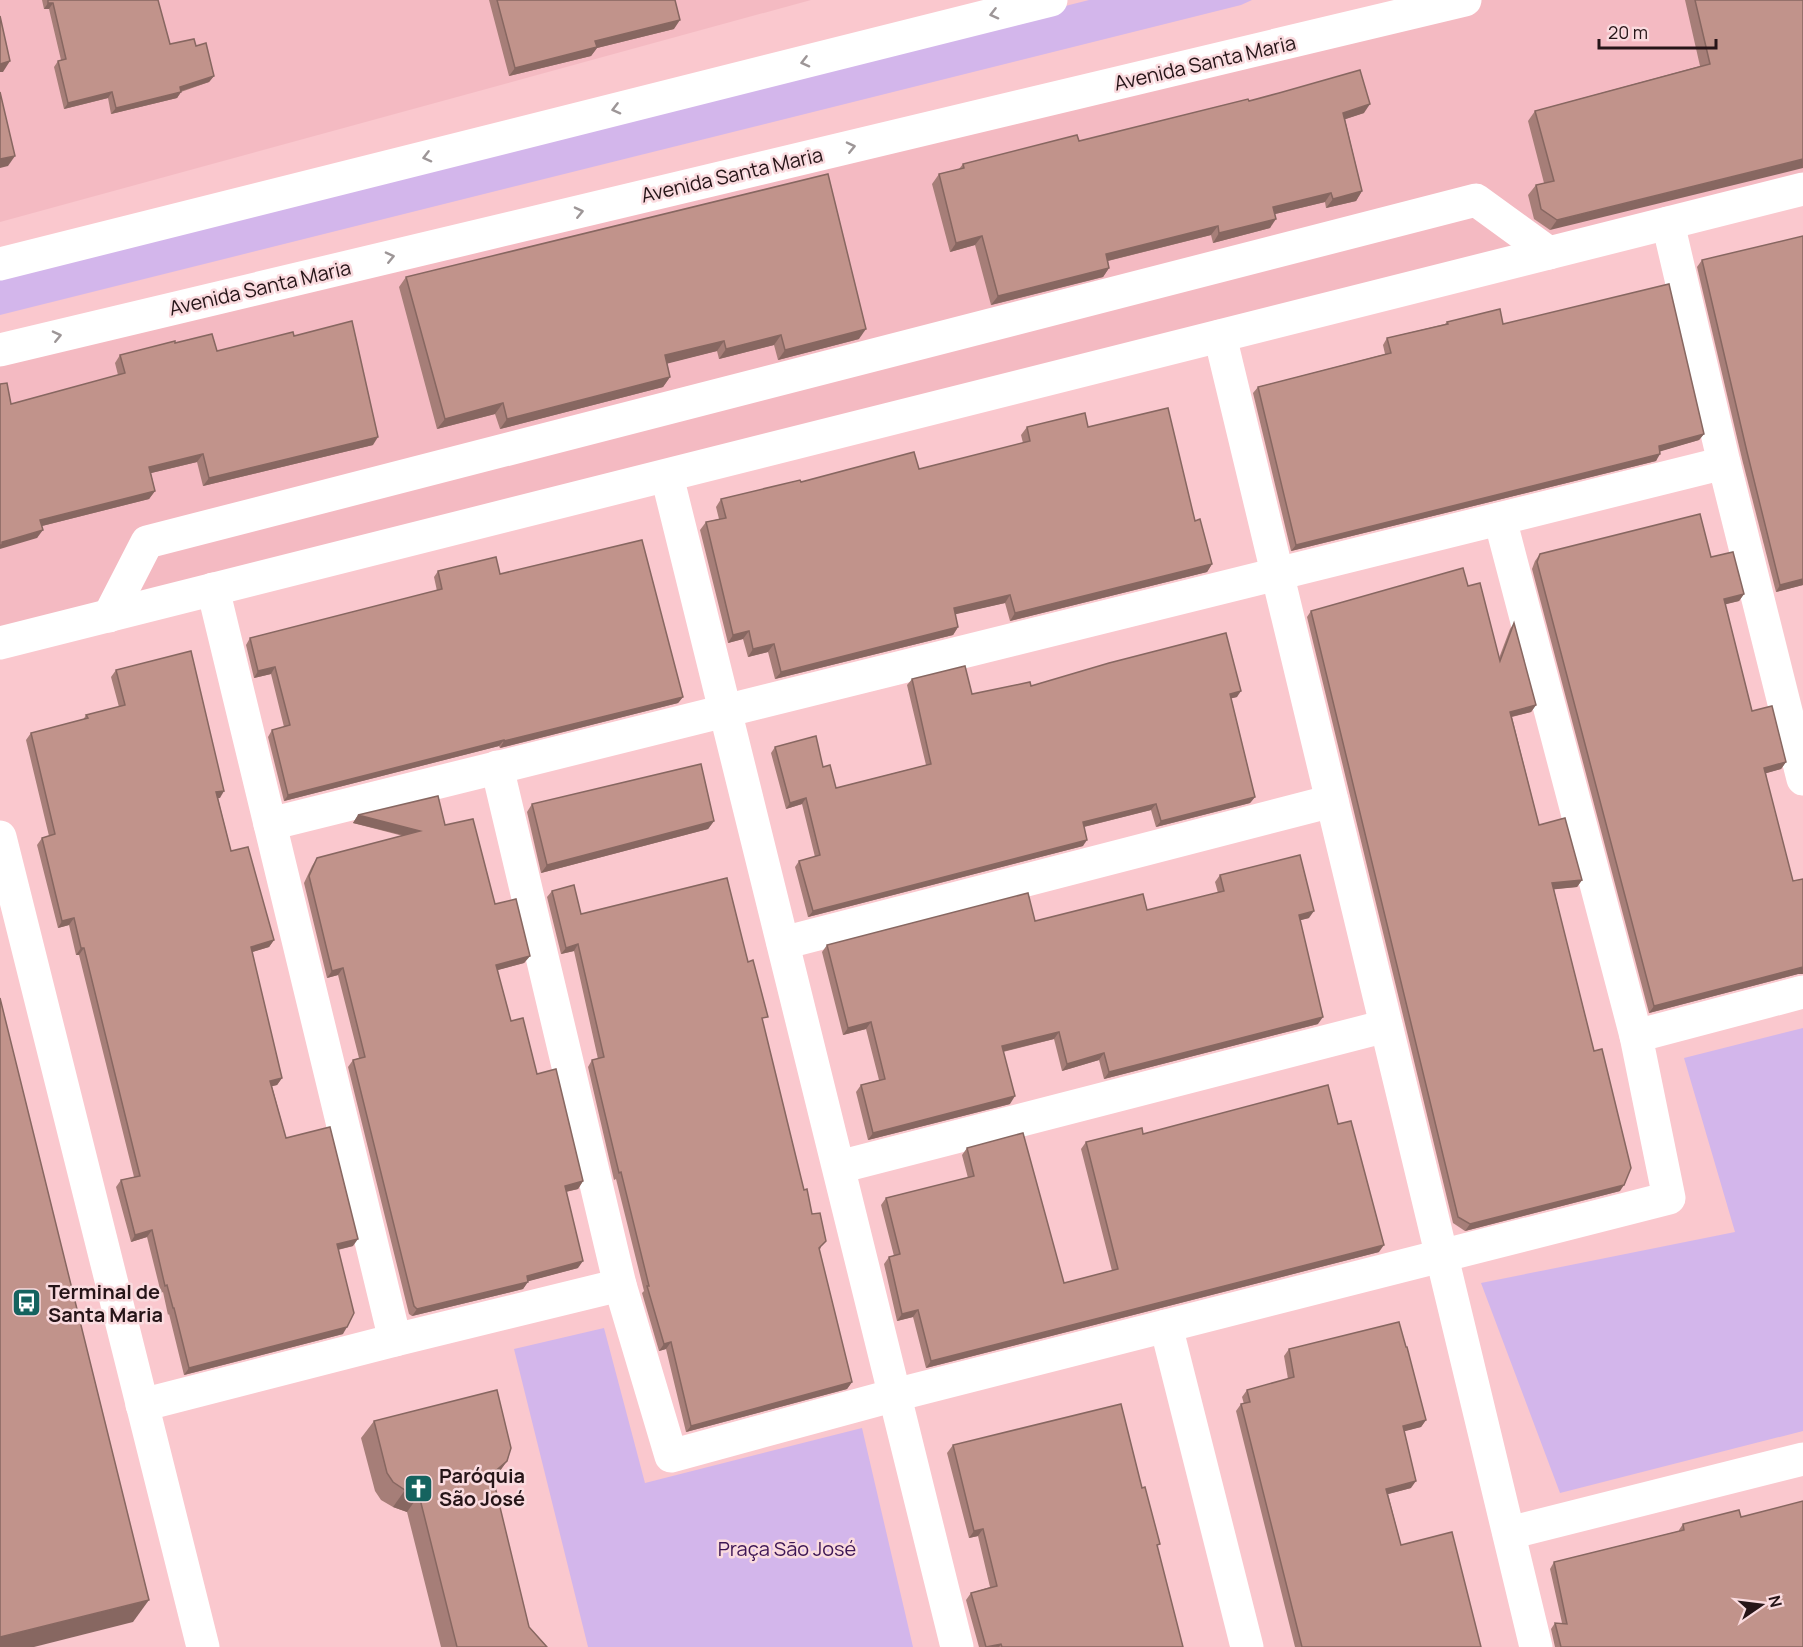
<svg xmlns="http://www.w3.org/2000/svg" width="1803" height="1647" viewBox="0 0 1803 1647" font-family="Manrope,sans-serif">
<style>
.built{fill:#f4bac2}
.green{fill:#d3b6eb}
.lines{fill:none;stroke-linecap:round;stroke-linejoin:round}
.street{stroke:#fff;stroke-width:33}
.secondary{stroke:#fff;stroke-width:33}
.wall{fill:#a67e78}
.shaded-wall{fill:#876761}
.building{fill:#c1938b;stroke:#876761;stroke-width:1.5}
.oneway{stroke:#9d9697}
.labels{text-anchor:middle;stroke-width:5;stroke-linejoin:round;paint-order:stroke}
.street-label{font-size:20px;fill:#261518;stroke:#fadbdf}
.poi-label{font-size:20px;font-weight:bold;fill:#261518;stroke:#fadbdf;text-anchor:start}
.park-label{font-size:20px;fill:#3c1554;stroke:#fadbdf}
</style>
<rect width="100%" height="100%" fill="#fac8ce"/>
<g class="built">
<path d="M0,0H811L0,222Z"/>
<path d="M1448,0H1803V184L0,643V350Z"/>
</g>
<g class="green">
<path d="M1089,0H1252L1241,5L0,315V275Z"/>
<path d="M1803,1028V1431L1560,1493L1481,1283L1735,1232L1684,1058Z"/>
<path d="M604,1328L645,1483L862,1428L913,1647H588L514,1349Z"/>
</g>
<g class="lines">
<g class="street">
<path d="M1220,336L1536,1647"/>
<path d="M1724,463L1803,779"/>
<path d="M667,476L957,1647"/>
<path d="M1500,519L1636,1036"/>
<path d="M109,616L147,542L1476,200L1549,253"/>
<path d="M0,643L1803,189"/>
<path d="M270,824L1724,463L1668,223"/>
<path d="M0,837L203,1647"/>
<path d="M783,943L1332,801"/>
<path d="M839,1167L1386,1026"/>
<path d="M620,1285L671,1456L895,1395L1669,1198L1636,1036L1803,992"/>
<path d="M1166,1326L1247,1647"/>
<path d="M395,1340L620,1285L497,767"/>
<path d="M142,1405L395,1340L213,589"/>
<path d="M1509,1533L1803,1459"/>
</g>
<g class="secondary">
<path d="M0,264L1051,0"/>
<path d="M0,350L1465,0"/>
</g>
</g>
<g class="wall">
<path d="M42,0H158L170,44L196,46L214,76L209,82L181,92L177,98L111,114L108,98L64,109L54,67L58,61L61,60L49,9H44Z"/>
<path d="M489,0H675L674,29L597,48L591,56L509,76Z"/>
<path d="M1685,0H1803L1550,230L1534,219L1528,195L1536,185L1544,183L1528,121L1535,111L1700,66Z"/>
<path d="M1249,101L1364,113L1345,119L1362,191L1356,201L1326,208L1325,202L1275,214L1270,228L1213,243L1211,235L1108,261L1109,268L1103,277L991,305L975,245L950,252L932,184L939,174L959,169L963,164L1079,141Z"/>
<path d="M1702,260L1803,585L1776,592L1742,459L1697,267Z"/>
<path d="M406,277L859,339L778,360L774,345L719,359L717,351L667,363L670,377L663,387L500,429L495,414L437,429L399,287Z"/>
<path d="M1447,322L1503,324L1704,434L1699,440L1660,451L1656,461L1291,551L1253,393L1258,387L1385,354L1383,345L1387,338L1445,324Z"/>
<path d="M294,336L373,445L203,486L197,462L151,473L155,491L149,499L42,526L37,538L11,404L118,375L115,363L120,355L175,343L217,351Z"/>
<path d="M1027,427H1088L1195,521L1212,564L1207,572L1010,621L1005,603L955,614L958,627L953,635L775,679L768,652L748,657L743,639L728,643L700,530L706,522L719,519L716,507L721,499L801,482L919,469L1023,443L1021,435Z"/>
<path d="M1540,554L1711,557L1744,594L1739,601L1725,604L1752,711L1786,762L1781,769L1766,773L1798,974L1649,1013L1532,569L1535,561Z"/>
<path d="M438,571L500,574L683,697L678,703L500,748L499,746L284,801L268,737L272,730L284,727L271,674L254,678L246,645L250,638L437,591L434,577Z"/>
<path d="M1468,586L1499,658L1510,629L1514,623L1536,705L1531,712L1512,717L1539,825L1582,880L1577,887L1554,889L1620,1191L1465,1231L1453,1223L1307,617L1311,611Z"/>
<path d="M116,670L220,798H218L231,851L274,940L269,947L252,952L282,1078L277,1085L272,1086L286,1138L353,1246L338,1250L343,1334L184,1375L169,1314L168,1315L163,1292L161,1293L147,1237L131,1242L116,1187L121,1180L134,1177L79,955H76L69,925L58,928L37,845L42,838L49,836L26,740L31,733L83,720L86,715L119,707L111,677Z"/>
<path d="M912,679L972,694L1031,686L1237,697L1231,698L1255,797L1250,803L1156,827L1151,810L1084,827L1083,846L808,917L795,867L799,861L815,857L802,804L786,809L771,753L775,747L823,767L836,788L926,765L907,685Z"/>
<path d="M532,804L714,821L708,829L541,873L527,812Z"/>
<path d="M358,815L445,825L495,904L530,956L524,963L497,970L511,1021L537,1074L583,1181L578,1189L566,1192L578,1268L528,1281L523,1289L412,1316L409,1314L348,1067L353,1060L359,1058L338,975L327,978L304,883L312,866L317,858L403,836L353,823Z"/>
<path d="M1220,875L1309,918L1300,920L1318,1024L1104,1079L1099,1060L1062,1071L1054,1039L1003,1052L1010,1104L868,1140L856,1092L861,1085L879,1080L866,1029L843,1035L822,952L827,945L1035,921L1147,910L1218,893L1215,882Z"/>
<path d="M552,891L581,914L763,1023L804,1190L812,1214L821,1248L819,1250L852,1382L847,1389L686,1432L666,1349L659,1351L642,1293L644,1291L616,1179L614,1180L588,1067L592,1060L598,1059L574,951L561,954L547,897Z"/>
<path d="M1338,1124L1379,1252L926,1368L913,1317L897,1321L884,1264L889,1257L894,1256L881,1205L886,1198L968,1178L962,1155L967,1148L1064,1283L1112,1271L1081,1149L1086,1142L1143,1134Z"/>
<path d="M1406,1347L1426,1420L1421,1427L1404,1431L1411,1488L1388,1494L1401,1545L1481,1647H1295L1236,1411L1241,1404H1244L1242,1397L1247,1390L1288,1379L1284,1356L1289,1349Z"/>
<path d="M374,1421L507,1461L493,1480L529,1627L547,1647H441L407,1512L393,1507L381,1500L375,1491L361,1438Z"/>
<path d="M953,1445L1157,1548L1183,1647H979L966,1600L971,1593L990,1587L978,1536L969,1538L947,1453Z"/>
<path d="M1741,1517L1803,1647H1555L1551,1629L1555,1623H1562L1550,1569L1554,1562L1679,1531V1530L1683,1524Z"/>
</g>
<g class="shaded-wall">
<path d="M48,3H53L49,9H44Z"/>
<path d="M680,20L674,29L597,48L591,56L509,76L515,68L595,41Z"/>
<path d="M10,61L3,72H0V64Z"/>
<path d="M214,76L209,82L175,93L180,87Z"/>
<path d="M112,92L108,98L64,109L68,103Z"/>
<path d="M181,92L177,98L111,114L116,108Z"/>
<path d="M1370,104L1364,113L1337,122L1343,113Z"/>
<path d="M15,156L8,166L0,168V159Z"/>
<path d="M1803,159V168L1550,230L1557,220Z"/>
<path d="M1362,191L1356,201L1326,208L1333,199Z"/>
<path d="M1331,193L1325,202L1267,216L1273,207Z"/>
<path d="M1276,219L1270,228L1213,243L1219,233Z"/>
<path d="M1218,226L1211,235L1099,263L1106,254Z"/>
<path d="M982,236L975,245L950,252L956,243Z"/>
<path d="M1109,268L1103,277L991,305L998,296Z"/>
<path d="M866,329L859,339L778,360L785,350Z"/>
<path d="M781,335L774,345L719,359L726,349Z"/>
<path d="M724,341L717,351L658,366L665,355Z"/>
<path d="M670,377L663,387L500,429L507,419Z"/>
<path d="M503,403L495,414L437,429L445,419Z"/>
<path d="M1704,434L1699,440L1655,453L1659,446Z"/>
<path d="M378,437L373,445L203,486L209,478Z"/>
<path d="M203,454L197,462L143,475L149,467Z"/>
<path d="M1660,454L1656,461L1291,551L1296,545Z"/>
<path d="M155,491L149,499L34,528L40,520Z"/>
<path d="M43,530L37,538L0,549V544L2,542Z"/>
<path d="M1212,564L1207,572L1010,621L1015,613Z"/>
<path d="M1803,579V585L1776,592L1780,585Z"/>
<path d="M1744,594L1739,601L1719,606L1724,599Z"/>
<path d="M1010,595L1005,603L948,616L954,608Z"/>
<path d="M958,627L953,635L775,679L781,672Z"/>
<path d="M749,631L743,639L728,643L733,635Z"/>
<path d="M774,644L768,652L748,657L753,649Z"/>
<path d="M275,667L271,674L254,678L258,671Z"/>
<path d="M1241,691L1237,697L1225,700L1230,694Z"/>
<path d="M683,697L678,703L500,748L504,741Z"/>
<path d="M1536,705L1531,712L1506,718L1510,712Z"/>
<path d="M504,740L499,746L284,801L288,795Z"/>
<path d="M1786,762L1781,769L1760,775L1764,768Z"/>
<path d="M224,791L220,798L211,799L216,792Z"/>
<path d="M1255,797L1250,803L1156,827L1161,821Z"/>
<path d="M806,798L802,804L786,809L790,803Z"/>
<path d="M1156,804L1151,810L1079,828L1083,822Z"/>
<path d="M358,815L420,831L415,838L353,823Z"/>
<path d="M714,821L708,829L541,873L547,865Z"/>
<path d="M1087,840L1083,846L808,917L813,911Z"/>
<path d="M1582,880L1577,887L1548,890L1552,883Z"/>
<path d="M1314,911L1309,918L1294,922L1299,915Z"/>
<path d="M74,918L69,925L58,928L62,921Z"/>
<path d="M274,940L269,947L246,954L251,947Z"/>
<path d="M578,944L574,951L561,954L566,948Z"/>
<path d="M81,948H84L79,955H76Z"/>
<path d="M530,956L524,963L491,972L496,965Z"/>
<path d="M1803,967V974H1798L1649,1013L1654,1006Z"/>
<path d="M343,968L338,975L327,978L332,971Z"/>
<path d="M1323,1017L1318,1024L1104,1079L1109,1072Z"/>
<path d="M871,1022L866,1029L843,1035L848,1028Z"/>
<path d="M1059,1032L1054,1039L997,1053L1002,1046Z"/>
<path d="M1104,1053L1099,1060L1062,1071L1067,1064Z"/>
<path d="M282,1078L277,1085L265,1088L270,1081Z"/>
<path d="M1015,1096L1010,1104L868,1140L873,1133Z"/>
<path d="M583,1181L578,1189L560,1193L565,1186Z"/>
<path d="M1624,1185L1620,1191L1465,1231L1470,1224Z"/>
<path d="M152,1230L147,1237L131,1242L135,1235Z"/>
<path d="M358,1239L353,1246L332,1251L337,1244Z"/>
<path d="M1384,1245L1379,1252L926,1368L931,1361Z"/>
<path d="M583,1261L578,1268L522,1283L527,1276Z"/>
<path d="M528,1282L523,1289L412,1316L417,1309Z"/>
<path d="M918,1310L913,1317L897,1321L902,1314Z"/>
<path d="M347,1327L343,1334L184,1375L189,1368Z"/>
<path d="M671,1342L666,1349L659,1351L664,1344Z"/>
<path d="M852,1382L847,1389L686,1432L691,1426Z"/>
<path d="M1426,1420L1421,1427L1398,1433L1403,1426Z"/>
<path d="M507,1461L495,1478L479,1491L492,1474Z"/>
<path d="M1416,1481L1411,1488L1381,1496L1386,1489Z"/>
<path d="M405,1490L419,1495L407,1512L393,1507Z"/>
<path d="M983,1529L978,1536L969,1538L974,1531Z"/>
<path d="M149,1600L133,1622L34,1647H0V1637Z"/>
<path d="M1001,1644L999,1647H987Z"/>
</g>
<g class="building">
<path d="M48,0H158L170,44L194,39L196,46L206,43L214,76L180,87L181,92L116,108L112,92L68,103L58,61L66,59L53,3H48Z"/>
<path d="M497,0H675L680,20L595,41L597,47L515,68Z"/>
<path d="M1695,0H1803V159L1557,220L1541,209L1536,185L1554,181L1535,111L1710,64Z"/>
<path d="M0,16L10,61L0,64Z"/>
<path d="M1360,70L1370,104L1343,113L1362,191L1333,199L1331,193L1273,207L1276,219L1219,233L1218,226L1106,254L1109,268L998,296L982,236L956,243L939,174L964,168L963,164L1077,135L1079,141L1248,99L1249,101L1279,93Z"/>
<path d="M0,92L15,156L0,159Z"/>
<path d="M828,174L866,329L785,350L781,335L726,349L724,341L665,355L670,377L507,419L503,403L445,419L406,277Z"/>
<path d="M1803,236V579L1780,585L1747,452L1702,260Z"/>
<path d="M1669,284L1704,434L1659,446L1660,454L1296,545L1258,387L1391,353L1387,338L1448,324L1447,322L1500,309L1503,324Z"/>
<path d="M352,321L378,437L209,478L203,454L149,467L155,491L40,520L43,530L2,542V545H0V384L7,383L11,404L125,373L120,355L175,341V343L212,334L217,351L293,332L294,336Z"/>
<path d="M1168,408L1195,521L1200,519L1212,564L1015,613L1010,595L954,608L958,627L781,672L774,644L753,649L749,631L733,635L706,522L726,518L721,499L800,480L801,482L914,452L919,469L1030,441L1027,427L1085,413L1088,427Z"/>
<path d="M1700,514L1711,557L1733,552L1744,594L1724,599L1752,711L1772,706L1786,762L1764,768L1793,881L1803,879V967L1654,1006L1537,562L1540,554Z"/>
<path d="M642,540L683,697L504,741V740L288,795L272,730L290,725L275,667L258,671L250,638L442,589L438,571L496,557L500,574Z"/>
<path d="M1463,568L1468,586L1480,583L1500,661L1514,623L1536,705L1510,712L1539,825L1565,818L1582,880L1552,883L1594,1051L1602,1049L1631,1168L1624,1185L1470,1224L1458,1217L1311,611Z"/>
<path d="M1226,633L1241,691L1230,694L1255,797L1161,821L1156,804L1083,822L1087,840L813,911L799,861L820,855L806,798L790,803L775,747L816,736L823,767L830,765L836,788L931,764L912,679L965,666L972,694L1030,682L1031,686L1109,663Z"/>
<path d="M191,651L224,791L216,792L231,851L248,847L274,940L251,947L282,1078L270,1081L286,1138L330,1127L358,1239L337,1244L354,1313L347,1327L189,1368L174,1308H173L167,1285L165,1286L152,1230L135,1235L121,1180L140,1176L84,948H81L74,918L62,921L42,838L55,834L31,733L88,718L86,715L125,705L116,670Z"/>
<path d="M701,764L714,821L547,865L532,804Z"/>
<path d="M438,796L445,825L473,819L495,904L516,899L530,956L496,965L511,1021L523,1018L537,1074L556,1069L583,1181L565,1186L583,1261L527,1276L528,1282L417,1309L414,1306L353,1060L365,1057L343,968L332,971L309,876L317,858L420,831L358,815Z"/>
<path d="M1300,855L1314,911L1299,915L1323,1017L1109,1072L1104,1053L1067,1064L1059,1032L1002,1046L1015,1096L873,1133L861,1085L885,1079L871,1022L848,1028L827,945L1028,893L1035,921L1143,894L1147,910L1224,891L1220,875Z"/>
<path d="M727,878L748,962L753,960L768,1017L762,1018L804,1190L807,1189L812,1214L820,1213L826,1241L819,1248L852,1382L691,1426L671,1342L664,1344L647,1286H649L621,1172L619,1173L592,1060L604,1057L578,944L566,948L552,891L574,885L581,914Z"/>
<path d="M0,998L149,1600L0,1637Z"/>
<path d="M1328,1085L1338,1124L1351,1121L1384,1245L931,1361L918,1310L902,1314L889,1257L900,1254L886,1198L974,1176L967,1148L1023,1133L1064,1283L1118,1269L1086,1142L1142,1128L1143,1134Z"/>
<path d="M1399,1322L1406,1347H1407L1426,1420L1403,1426L1416,1481L1386,1489L1401,1545L1452,1532L1481,1647H1302L1241,1404L1250,1402L1247,1390L1294,1377L1289,1349Z"/>
<path d="M497,1390L511,1448L507,1461L492,1474L529,1627L547,1647H457L419,1495L405,1490L393,1482L387,1473L374,1421Z"/>
<path d="M1121,1404L1142,1488L1145,1487L1160,1544L1157,1545L1183,1647H1002L1001,1644L986,1647L971,1593L997,1586L983,1529L974,1531L953,1445Z"/>
<path d="M1803,1501V1647H1561L1555,1623L1567,1624L1554,1562L1684,1530L1683,1524L1739,1510L1741,1517Z"/>
</g>
<defs><path id="oneway-chevron" d="M-2-3.5L2.5 0L-2 3.5" fill="none" stroke-width="1.6" stroke-linecap="round" stroke-linejoin="round" transform="scale(1.5)"/></defs>
<g class="oneway">
<use href="#oneway-chevron" transform="translate(994 14) rotate(166)"/>
<use href="#oneway-chevron" transform="translate(805 62) rotate(166)"/>
<use href="#oneway-chevron" transform="translate(616 109) rotate(166)"/>
<use href="#oneway-chevron" transform="translate(851 147) rotate(-13)"/>
<use href="#oneway-chevron" transform="translate(427 157) rotate(166)"/>
<use href="#oneway-chevron" transform="translate(579 212) rotate(-13)"/>
<use href="#oneway-chevron" transform="translate(390 257) rotate(-13)"/>
<use href="#oneway-chevron" transform="translate(57 336) rotate(-13)"/>
</g>
<defs>
<symbol id="bus-square" viewBox="-11 -11 22 22"><rect x="-9" y="-9" width="18" height="18" rx="4" fill="#15635f" stroke="#fadbdf"/><path d="M-5-6H5V4H4V6H2V4H-2V6H-4V4H-5ZM-3.5-4V0h7V-4ZM-3.5 1.2v1.5H-2V1.2ZM2 1.2v1.5H3.5V1.2Z" fill="#fff"/></symbol>
<symbol id="church-square" viewBox="-11 -11 22 22"><rect x="-9" y="-9" width="18" height="18" rx="4" fill="#15635f" stroke="#fadbdf"/><path d="M-1.2-6h2.4v3.5h3.3v2.4h-3.3V6h-2.4V-.1h-3.3v-2.4h3.3Z" fill="#fff"/></symbol>
</defs>
<g fill-rule="evenodd">
<use href="#bus-square" x="10" y="1286" width="33" height="33"/>
<use href="#church-square" x="402" y="1472" width="33" height="33"/>
</g>
<g class="labels">
<g class="street-label">
<text transform="translate(1205 63) rotate(-13)" y="7">Avenida Santa Maria</text>
<text transform="translate(732 175) rotate(-13)" y="7">Avenida Santa Maria</text>
<text transform="translate(260 288) rotate(-13)" y="7">Avenida Santa Maria</text>
</g>
<g class="poi-label">
<text x="48" y="1299">Terminal de<tspan x="48" dy="23">Santa Maria</tspan></text>
<text x="439" y="1483">Paróquia<tspan x="439" dy="23">São José</tspan></text>
</g>
<g class="park-label">
<text x="787" y="1556">Praça São José</text>
</g>
</g>
<g transform="translate(1761 1605) rotate(76)" stroke="#fadbdf" stroke-width="4.5" paint-order="stroke">
<path d="M0-4.5L10 22L0 15L-10 22Z" fill="#261518"/>
<text y="-9" font-size="16" font-weight="bold" text-anchor="middle" fill="#261518">N</text>
</g>
<path d="M1599 39v9h117v-9" fill="none" stroke="#261518" stroke-width="3"/>
<text x="1608" y="39" font-size="18" fill="#261518" stroke="#fadbdf" stroke-width="4.5" paint-order="stroke">20 m</text>
</svg>
